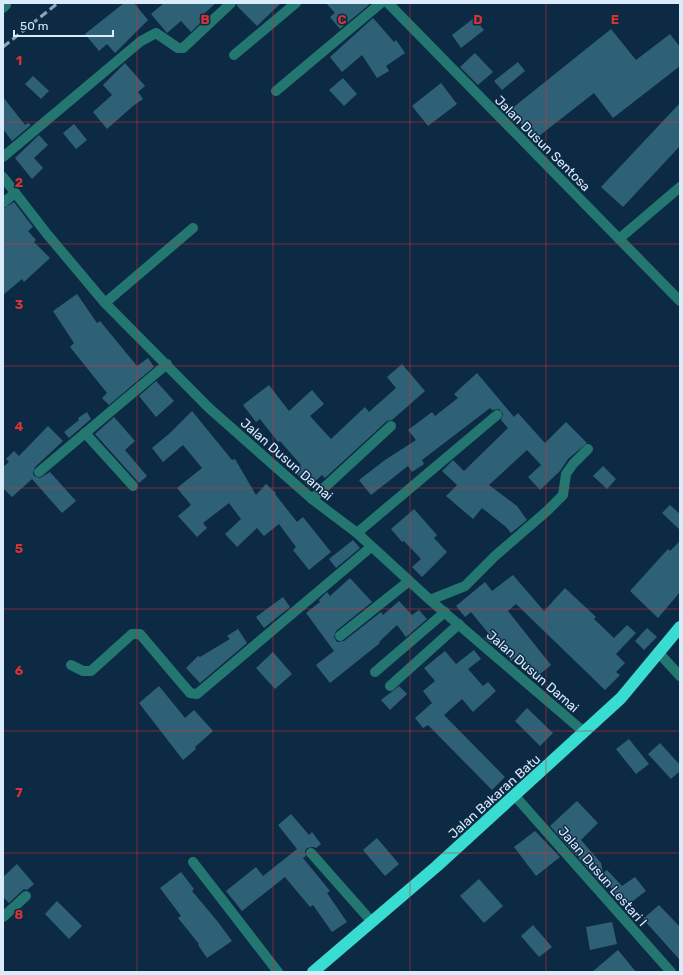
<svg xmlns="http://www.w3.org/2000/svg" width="683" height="975" viewBox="0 0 683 975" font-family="Rubik,sans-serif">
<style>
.building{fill:#2f6176}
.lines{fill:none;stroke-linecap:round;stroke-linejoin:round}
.street{stroke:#247770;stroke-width:10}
.highway{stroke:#38dcd0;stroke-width:12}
.rail{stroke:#8ea4b8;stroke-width:3;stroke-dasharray:8 4;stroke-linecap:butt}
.grid{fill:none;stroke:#d63233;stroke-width:1;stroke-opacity:0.55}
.labels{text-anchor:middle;stroke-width:3;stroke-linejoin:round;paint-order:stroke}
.street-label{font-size:13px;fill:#daebfc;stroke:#0c2a44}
.grid-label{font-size:13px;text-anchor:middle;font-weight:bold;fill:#d63233;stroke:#0c2a44;stroke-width:3;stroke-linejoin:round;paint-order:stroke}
</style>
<rect width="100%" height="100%" fill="#0c2a44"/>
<g class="building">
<path d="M124,3H134L148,20L115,53L107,44L99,51L85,34Z"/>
<path d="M164,3H216L199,18L202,21L191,32L181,21L167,33L151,14Z"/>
<path d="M237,3H281L257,26L237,6Z"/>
<path d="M326,3H371L340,29L330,17L335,13Z"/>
<path d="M373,18L394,42L396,40L405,53L386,66L389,71L377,78L362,55L342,72L330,57Z"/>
<path d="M474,18L484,30L461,48L452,35Z"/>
<path d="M611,29L636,60L670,34L680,47V66L613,118L594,93L534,140L510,110Z"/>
<path d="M475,53L493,72L478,85L460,67Z"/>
<path d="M518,62L525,71L502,90L494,81Z"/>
<path d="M125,63L145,86L138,92L143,99L133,106L107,129L93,112L112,95L103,85Z"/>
<path d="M33,76L49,91L41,99L25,84Z"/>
<path d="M343,78L357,94L344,106L329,90Z"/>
<path d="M441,83L457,104L428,126L412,106Z"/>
<path d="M3,97L25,125L28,123L31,125L12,141L3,129Z"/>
<path d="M680,103V146L623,207L601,187Z"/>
<path d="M74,124L87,140L76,149L63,133Z"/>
<path d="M39,135L48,145L34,158L43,168L32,179L15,158Z"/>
<path d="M14,202L33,227L28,231L36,240L34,242L50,258L24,282L22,279L3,295V209Z"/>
<path d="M77,294L97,323L100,321L137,366L148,358L154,367L109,405L102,398L107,393L70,347L74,343L53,311Z"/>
<path d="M402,364L425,391L392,420L387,421L325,478L322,475L309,487L294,471L301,465L280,441L278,442L260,419L256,422L243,405L269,385L289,411L312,390L324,404L310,416L331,439L365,407L369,412L396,388L387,377Z"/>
<path d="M477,373L514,417L518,413L545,443L566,422L587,443L568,459L560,471L540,490L528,477L541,465L527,450L489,485L517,506L527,520L511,533L506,527L482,508L473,519L446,496L457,485L442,471L453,460L464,471L508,428L501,420L503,414L499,409L492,410L490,408L422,460L424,464L412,472L408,466L371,495L359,480L385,460L416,440L408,430L432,412L435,416L458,398L454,394Z"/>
<path d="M156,381L174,401L156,417L139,396Z"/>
<path d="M192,411L232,460L235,459L256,495L266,484L276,493L275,494L297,522L303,517L331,552L309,570L293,550L296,547L279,524L264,536L257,528L237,547L225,534L241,519L229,503L203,523L207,528L197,537L178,516L191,505L177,488L202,468L183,445L163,462L152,448L170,433Z"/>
<path d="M87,412L91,419L69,438L64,432L79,420L78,418Z"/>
<path d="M114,417L135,441L125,450L147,476L139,483L95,434Z"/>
<path d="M48,426L63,441L35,467L33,473L34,476L40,478L50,472L76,501L62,513L32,479L12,497L3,488V467L9,462L6,459L14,451L19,456Z"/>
<path d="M603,466L616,479L607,489L593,476Z"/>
<path d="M670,505L680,514V530L662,513Z"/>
<path d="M414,509L437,535L434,538L447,552L422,577L412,567L421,559L404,541L402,542L391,529Z"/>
<path d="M353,540L360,548L336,568L329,559Z"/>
<path d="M680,541V592L658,618L630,591L668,549L670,551Z"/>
<path d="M513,575L544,611L565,588L596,617L594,619L614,638L627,625L636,633L616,654L625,663L616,672L620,675L605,690L516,604L508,611L551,665L533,680L515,658L511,661L496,642L492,644L484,638L489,634L471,612L465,617L456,606L485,582L492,591Z"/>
<path d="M350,578L372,602L336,631L334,637L337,642L344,641L381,612L383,615L399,601L412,615L419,610L427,619L406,637L397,625L379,642L380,643L330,683L316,665L334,651L306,613L320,602L319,600L327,592L330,596Z"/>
<path d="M283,597L290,607L264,628L256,617Z"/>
<path d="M647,628L657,637L644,650L635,641Z"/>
<path d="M238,629L247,643L200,683L186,668L198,656L200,657L230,639L227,636Z"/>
<path d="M474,650L481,659L468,669L483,686L488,682L496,691L473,712L462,699L444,715L505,777L492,790L428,725L423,728L415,718L432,703L423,691L435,681L424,668L445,651L456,664Z"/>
<path d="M273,652L292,674L275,689L256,668Z"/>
<path d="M159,686L185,718L194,710L213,731L195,747L196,749L183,760L139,703Z"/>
<path d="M399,686L407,694L390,710L381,700Z"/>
<path d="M527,708L553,733L540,746L515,721Z"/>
<path d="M629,739L649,764L636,774L616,749Z"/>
<path d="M660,743L680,765V771L671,779L648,754Z"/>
<path d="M577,801L598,823L581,840L601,863L603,873L607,870L622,886L635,877L646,891L625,907L604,878L606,889L550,826Z"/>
<path d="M291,814L309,835L312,832L321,844L316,848L313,847L307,848L305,851L306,856L303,858L330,891L327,893L347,922L332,932L313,905L310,907L285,877L242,911L226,891L256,867L263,876L297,849L278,825Z"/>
<path d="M535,831L560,857L536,876L514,847Z"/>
<path d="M377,838L399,864L385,876L363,850Z"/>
<path d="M17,864L34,884L27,890L24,889L9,903L3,897V877Z"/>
<path d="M181,872L194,889L192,891L218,922L232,941L207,958L198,945L199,944L178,918L181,916L160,888Z"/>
<path d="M479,879L503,906L484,923L460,896Z"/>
<path d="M57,901L82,926L69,939L45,914Z"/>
<path d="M659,905L680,927V960L643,919Z"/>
<path d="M612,922L617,944L590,950L586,927Z"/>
<path d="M533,925L552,947L539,957L521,936Z"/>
<path d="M618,950L636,972H592Z"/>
</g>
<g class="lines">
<g class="street">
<path d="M388,3L680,301"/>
<path d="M3,8L6,5V3"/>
<path d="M234,55L296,3"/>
<path d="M276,91L381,3"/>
<path d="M3,157L141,41L156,33L178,48H183L231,3"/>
<path d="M3,177L47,234L105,303L209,408L312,499L357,533L430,600L584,732"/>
<path d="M3,203L15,193"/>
<path d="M619,239L680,187"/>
<path d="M105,303L193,228"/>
<path d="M85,433L133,486"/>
<path d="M39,472L167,364"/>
<path d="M312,499L391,426"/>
<path d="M357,533L497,415"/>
<path d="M430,600L465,586L495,556L547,511L563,495L566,474L573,464L588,449"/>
<path d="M340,636L409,581"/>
<path d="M658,652L680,676"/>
<path d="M71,665L83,671H91L132,634H140L190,693L197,694L371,547"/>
<path d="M375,672L445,612"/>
<path d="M390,686L459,624"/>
<path d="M515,796L671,972"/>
<path d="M311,853L372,922"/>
<path d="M193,862L278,972"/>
<path d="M3,917L26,896"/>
</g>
<path class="highway" d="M313,972L437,866L621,698L680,627"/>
<path class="rail" d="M3,47L58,3"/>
</g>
<path class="grid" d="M137,3V972M273,3V972M410,3V972M546,3V972M3,122H680M3,244H680M3,366H680M3,488H680M3,609H680M3,731H680M3,853H680"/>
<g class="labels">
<g class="street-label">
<text transform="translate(543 143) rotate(45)" y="5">Jalan Dusun Sentosa</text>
<text transform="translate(287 459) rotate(41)" y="5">Jalan Dusun Damai</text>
<text transform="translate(533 671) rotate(41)" y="5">Jalan Dusun Damai</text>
<text transform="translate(494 796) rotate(-42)" y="5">Jalan Bakaran Batu</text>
<text transform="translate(603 876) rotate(49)" y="5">Jalan Dusun Lestari I</text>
</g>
</g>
<g class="grid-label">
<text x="205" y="24">B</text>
<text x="342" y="24">C</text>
<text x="478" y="24">D</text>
<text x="615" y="24">E</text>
<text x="19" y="65">1</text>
<text x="19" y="187">2</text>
<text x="19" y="309">3</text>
<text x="19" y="431">4</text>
<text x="19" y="553">5</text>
<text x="19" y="675">6</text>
<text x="19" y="797">7</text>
<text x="19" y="919">8</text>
</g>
<rect width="683" height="975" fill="none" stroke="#daebfc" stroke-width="8"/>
<path d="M14 30v6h99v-6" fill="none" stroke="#daebfc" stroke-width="2"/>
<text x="20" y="30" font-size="12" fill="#daebfc" stroke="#0c2a44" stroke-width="3" paint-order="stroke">50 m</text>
</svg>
